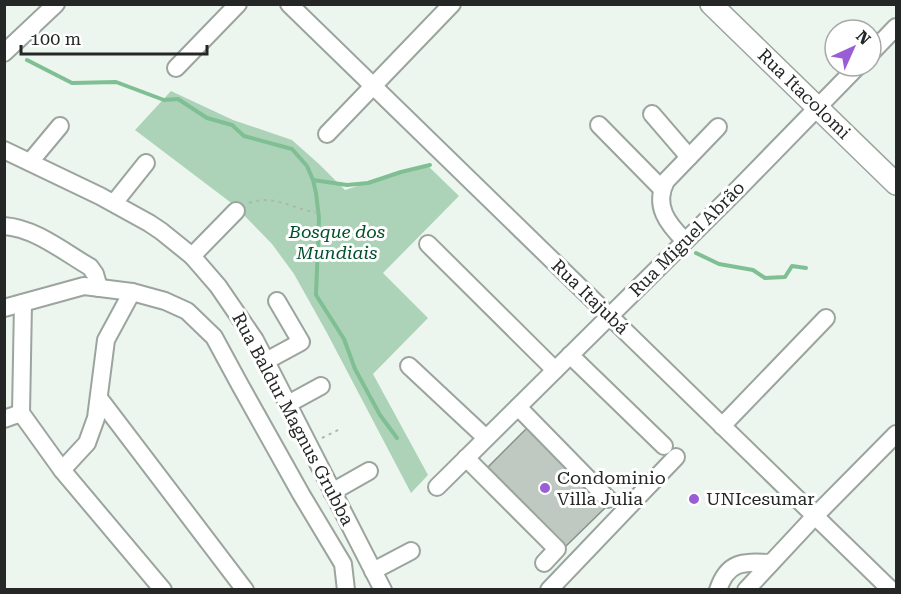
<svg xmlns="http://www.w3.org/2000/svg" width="901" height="594" viewBox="0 0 901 594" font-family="'Roboto Serif',serif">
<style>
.green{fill:#acd3b8}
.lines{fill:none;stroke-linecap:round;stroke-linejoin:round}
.stream{stroke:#80bf94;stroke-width:4}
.building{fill:#bfc9c2;stroke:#87908a;stroke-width:1.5}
.minor-casing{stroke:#9ba49d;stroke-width:20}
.major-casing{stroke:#9ba49d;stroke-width:24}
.path{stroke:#aeb6b1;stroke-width:2;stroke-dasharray:3 4.5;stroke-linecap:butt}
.minor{stroke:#fff;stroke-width:16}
.major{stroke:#fff;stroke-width:21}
.poi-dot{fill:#995ed5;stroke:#fff;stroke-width:2}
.labels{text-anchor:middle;stroke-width:6;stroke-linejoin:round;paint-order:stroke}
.street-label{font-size:18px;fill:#242725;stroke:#fff}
.park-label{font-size:18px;font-style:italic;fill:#00502a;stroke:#fff}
.poi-label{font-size:18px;fill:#242725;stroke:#fff;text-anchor:start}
</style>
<rect width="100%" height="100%" fill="#ecf6ef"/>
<path class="green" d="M171,91L233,120L292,140L319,164L345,190L426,164L459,196L383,273L428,318L373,374L428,475L411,493L327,333L294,274L272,244L234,205L135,130Z"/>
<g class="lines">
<g class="stream">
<path d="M27,60L72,83L116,82L164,100L178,99L207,118L232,125L244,136L292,149L307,166L313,180L316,193L319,218L316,295L344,339L355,369L380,415L397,438"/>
<path d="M313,180L347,185L368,183L401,172L430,165"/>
<path d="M696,253L719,264L753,270L765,278L785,277L792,266L806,268"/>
</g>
</g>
<path class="building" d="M527,428L605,508L563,549L486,469Z"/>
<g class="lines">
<defs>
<g id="minor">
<path d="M289,4L891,590"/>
<path d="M4,53L56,4"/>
<path d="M871,53L896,27"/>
<path d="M176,68L238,4"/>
<path d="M652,114L689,157"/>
<path d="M599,125L662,189"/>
<path d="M327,134L452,4"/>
<path d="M4,150L100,196L149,223L161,231L192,256L218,286L255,340L383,590"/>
<path d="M30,162L60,126"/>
<path d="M114,203L146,163"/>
<path d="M4,226C35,228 64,252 90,267L95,274L99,288"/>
<path d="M685,241C668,224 653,206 666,181L718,127"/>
<path d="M428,244L555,370"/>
<path d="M192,256L236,211"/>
<path d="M4,308L84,286L132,292L165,301L187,311L214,337L240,385L301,494L343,564L346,590"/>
<path d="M570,355L664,446"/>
<path d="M266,361L301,342L277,301"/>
<path d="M409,366L486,438"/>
<path d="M99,398L245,590"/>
<path d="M288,404L321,386"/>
<path d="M518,407L608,499"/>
<path d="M21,413L23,303"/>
<path d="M4,419L21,413L62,470L163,590"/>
<path d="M722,426L826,318"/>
<path d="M466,458L557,549L544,563"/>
<path d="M62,470L87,443L96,418L106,340L132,292"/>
<path d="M437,487L739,188L858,66"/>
<path d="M332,492L369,471"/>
<path d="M373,571L411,551"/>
<path d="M549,590L676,457"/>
<path d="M718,590C728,560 744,562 771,563"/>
<path d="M746,590L815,516L896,434"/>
</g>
<path id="major" d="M711,4L896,184"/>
</defs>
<use href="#minor" class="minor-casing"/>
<use href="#major" class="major-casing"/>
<g class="path">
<path d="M249,203C277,193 296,212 322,213"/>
<path d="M322,438L342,428"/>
</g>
<use href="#minor" class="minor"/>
<use href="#major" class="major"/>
</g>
<g class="poi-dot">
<circle cx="545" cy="488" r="6"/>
<circle cx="694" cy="499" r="6"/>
</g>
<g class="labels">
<g class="street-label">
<text transform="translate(804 94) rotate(44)" y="6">Rua Itacolomi</text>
<text transform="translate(687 239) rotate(-45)" y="6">Rua Miguel Abrão</text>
<text transform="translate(590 297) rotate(44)" y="6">Rua Itajubá</text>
<text transform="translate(293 419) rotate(62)" y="6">Rua Baldur Magnus Grubba</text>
</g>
<g class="park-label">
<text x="337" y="238">Bosque dos<tspan x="337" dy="21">Mundiais</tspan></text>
</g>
<g class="poi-label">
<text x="557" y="484">Condominio<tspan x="557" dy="21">Villa Julia</tspan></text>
<text x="706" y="505">UNIcesumar</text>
</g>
</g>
<rect width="901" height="594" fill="none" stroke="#242725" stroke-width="12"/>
<g transform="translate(853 48) rotate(45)"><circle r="28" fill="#ffffff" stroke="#a7a9a8" stroke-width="1.5"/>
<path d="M0-4.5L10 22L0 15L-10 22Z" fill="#995ed5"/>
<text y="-9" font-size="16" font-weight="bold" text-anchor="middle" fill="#242725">N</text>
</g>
<path d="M21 45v9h186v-9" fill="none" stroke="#242725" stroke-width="3"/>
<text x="30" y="45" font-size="18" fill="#242725" stroke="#ffffff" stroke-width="4.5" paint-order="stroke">100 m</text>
</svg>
